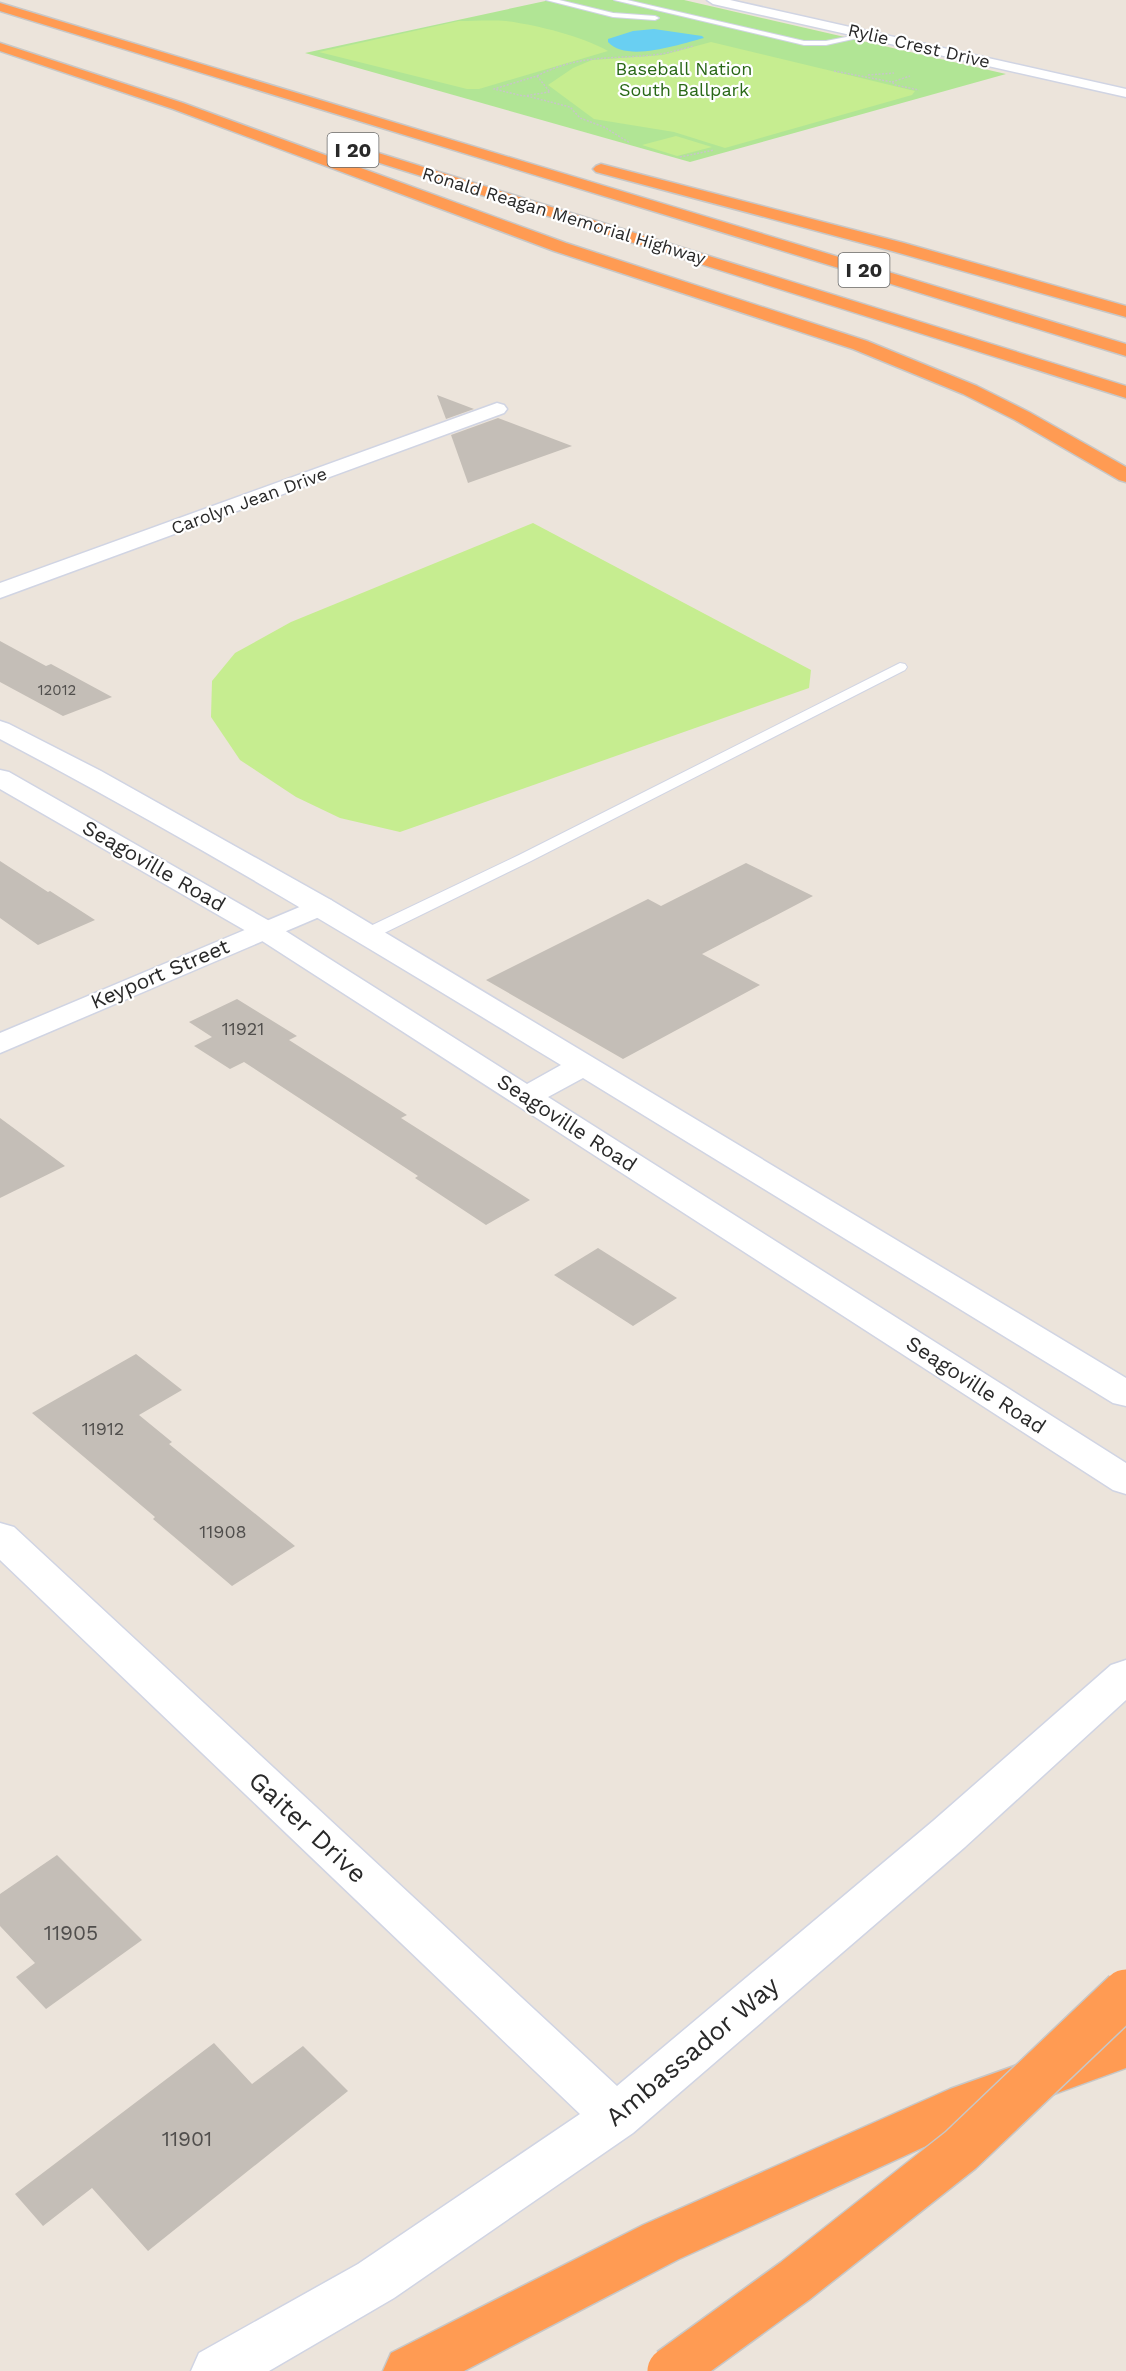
<svg xmlns="http://www.w3.org/2000/svg" width="1126" height="2371" viewBox="0 0 1126 2371" font-family="'Work Sans',sans-serif">
<style>
.green{fill:#b1e595}
.pitch{fill:#c6ed90}
.water{fill:#69cff2}
.building{fill:#c4beb7}
.lines{fill:none;stroke-linecap:round;stroke-linejoin:round}
.lane-casing{stroke:#d0d4e3;stroke-width:2}
.street-casing{stroke:#d0d4e3;stroke-width:3}
.secondary-casing{stroke:#d0d4e3;stroke-width:3}
.highway-casing{stroke:#c7c7c7;stroke-width:3}
.path{stroke:#c7c7c7;stroke-width:1.5;stroke-dasharray:2 1.5;stroke-linecap:butt}
.lane{fill:#fff;fill-rule:evenodd}
.street{fill:#fff;fill-rule:evenodd}
.secondary{fill:#fff;fill-rule:evenodd}
.highway{fill:#ff9b53;fill-rule:evenodd}
.highway-bridge-casing{stroke:#c7c7c7;stroke-width:50;stroke-linecap:butt}
.highway-bridge{stroke:#ff9b53;stroke-width:47}
.labels{text-anchor:middle;stroke-width:4.5;stroke-linejoin:round;paint-order:stroke}
.far-number-label{font-size:15px;fill:#504e4c}
.far-street-label{font-size:18px;fill:#292929;stroke:#fff}
.far-park-label{font-size:18px;fill:#296817;stroke:#fff}
.number-label{font-size:18px;fill:#504e4c}
.shield{fill:#fff;stroke:#696969;stroke-width:1.5}
.shield-label{font-size:20px;font-weight:bold;fill:#292929}
.street-label{font-size:21px;fill:#292929;stroke:#fff}
.near-number-label{font-size:21px;fill:#504e4c}
.near-street-label{font-size:26px;fill:#292929;stroke:#fff}
</style>
<rect width="100%" height="100%" fill="#ece4db"/>
<path class="green" d="M550,0H684L1006,74L690,162L305,53Z"/>
<g class="pitch">
<path d="M459,21C474,21 491,20 506,21C536,25 582,36 608,51L479,89H467L319,52Z"/>
<path d="M711,42L915,91L912,95L725,148L674,132L594,119L548,85L573,68L592,60L663,55Z"/>
<path d="M676,136L712,147L677,156L642,145Z"/>
<path d="M533,523L811,670L809,688L400,832L340,818L296,797L240,760L211,717L212,681L235,653L291,622Z"/>
</g>
<path class="water" d="M654,29L702,36L704,38C680,44 627,63 608,42V39L633,31Z"/>
<g class="building">
<path d="M437,395L474,409L446,419Z"/>
<path d="M498,418L572,446L468,483L451,435Z"/>
<path d="M0,641L46,666L51,664L112,697L63,716L0,682Z"/>
<path d="M0,861L48,892L50,891L95,920L38,945L0,918Z"/>
<path d="M746,863L813,896L702,954L760,985L623,1059L486,980L648,899L661,906Z"/>
<path d="M237,999L297,1036L289,1040L407,1115L401,1118L530,1200L486,1225L415,1178L418,1176L244,1062L230,1069L194,1046L212,1037L189,1022Z"/>
<path d="M0,1118L65,1166L0,1198Z"/>
<path d="M598,1248L677,1298L633,1326L554,1275Z"/>
<path d="M136,1354L182,1390L139,1415L172,1442L169,1444L295,1546L232,1586L153,1519L155,1517L32,1413Z"/>
<path d="M57,1855L142,1940L46,2009L16,1977L35,1963L0,1926V1894Z"/>
<path d="M214,2043L252,2084L303,2046L348,2091L148,2251L92,2188L43,2226L15,2194Z"/>
</g>
<g class="lines">
<defs>
<g id="lane">
<path d="M546,0H559L613,13L655,16L659,18L655,20L613,17Z"/>
<path d="M614,0H627L804,41H826L867,33L871,35L826,45H804Z"/>
<path d="M900,663L905,664L907,667L905,670L531,861L374,938H362L360,934L362,930L519,855Z"/>
</g>
<g id="street">
<path d="M497,403L504,405L507,409L504,413L0,598V583Z"/>
<path d="M321,898L331,900L335,906L331,912L0,1053V1033Z"/>
<path d="M0,1523L14,1527L617,2086L933,1821L1111,1665L1126,1660V1700L965,1847L633,2133L394,2298L269,2371H191L199,2353L358,2264L580,2114L0,1560Z"/>
</g>
<g id="secondary">
<path d="M707,0H730L1126,89V97L713,4Z"/>
<path d="M0,721L9,724L101,771L331,900L1126,1378V1406L1113,1403L583,1078L548,1097L1126,1463V1494L1113,1490L253,935L0,789V770L9,772L273,923L527,1084L561,1065C376,952 192,840 0,739Z"/>
</g>
<g id="highway">
<path d="M0,3L1126,344V356L0,11Z"/>
<path d="M0,43L183,103L566,243L867,341L977,386L1029,412L1126,467V482L1119,480L1015,420L963,394L853,349L554,251L173,109L0,51Z"/>
<path d="M372,151L1126,386V398L367,159L364,156L367,153Z"/>
<path d="M601,164L904,243L1126,306V317L892,251L596,172L593,169L596,166Z"/>
<path d="M1126,2026V2068L983,2120L679,2259L464,2371H383L391,2353L643,2225L950,2089Z"/>
</g>
</defs>
<use href="#lane" class="lane-casing"/>
<use href="#street" class="street-casing"/>
<use href="#secondary" class="secondary-casing"/>
<use href="#highway" class="highway-casing"/>
<g class="path">
<path d="M834,71L892,82L895,85L919,90"/>
<path d="M868,75L894,73"/>
<path d="M537,76L550,92L523,96L494,89Z"/>
<path d="M537,76C580,53 617,60 661,54C672,52 683,49 693,46"/>
<path d="M892,82L910,76"/>
<path d="M527,96L570,107L580,118L604,127L630,143"/>
<path d="M680,157L714,150"/>
</g>
<use href="#lane" class="lane"/>
<use href="#street" class="street"/>
<use href="#secondary" class="secondary"/>
<use href="#highway" class="highway"/>
<defs>
<path id="highway-bridge" d="M671,2371L795,2281L961,2150L1126,1993"/>
</defs>
<use href="#highway-bridge" class="highway-bridge-casing"/>
<use href="#highway-bridge" class="highway-bridge"/>
</g>
<g class="labels">
<g class="far-number-label">
<text x="57" y="695">12012</text>
</g>
<g class="far-street-label">
<text transform="translate(919 46) rotate(13)" y="6">Rylie Crest Drive</text>
<text transform="translate(564 216) rotate(17)" y="6">Ronald Reagan Memorial Highway</text>
<text transform="translate(249 501) rotate(-20)" y="6">Carolyn Jean Drive</text>
</g>
<g class="far-park-label">
<text x="684" y="75">Baseball Nation<tspan x="684" dy="21">South Ballpark</tspan></text>
</g>
<g class="number-label">
<text x="243" y="1035">11921</text>
<text x="103" y="1435">11912</text>
<text x="223" y="1538">11908</text>
</g>
<g class="shield">
<rect x="327.5" y="133" width="51" height="34" rx="4.5"/>
<rect x="838.5" y="253" width="51" height="34" rx="4.5"/>
</g>
<g class="shield-label">
<text x="353" y="157">I 20</text>
<text x="864" y="277">I 20</text>
</g>
<g class="street-label">
<text transform="translate(154 866) rotate(30)" y="7">Seagoville Road</text>
<text transform="translate(160 974) rotate(-23)" y="7">Keyport Street</text>
<text transform="translate(567 1123) rotate(33)" y="7">Seagoville Road</text>
<text transform="translate(976 1385) rotate(33)" y="7">Seagoville Road</text>
</g>
<g class="near-number-label">
<text x="71" y="1940">11905</text>
<text x="187" y="2146">11901</text>
</g>
<g class="near-street-label">
<text transform="translate(308 1827) rotate(43)" y="9">Gaiter Drive</text>
<text transform="translate(692 2051) rotate(-40)" y="9">Ambassador Way</text>
</g>
</g>
</svg>
